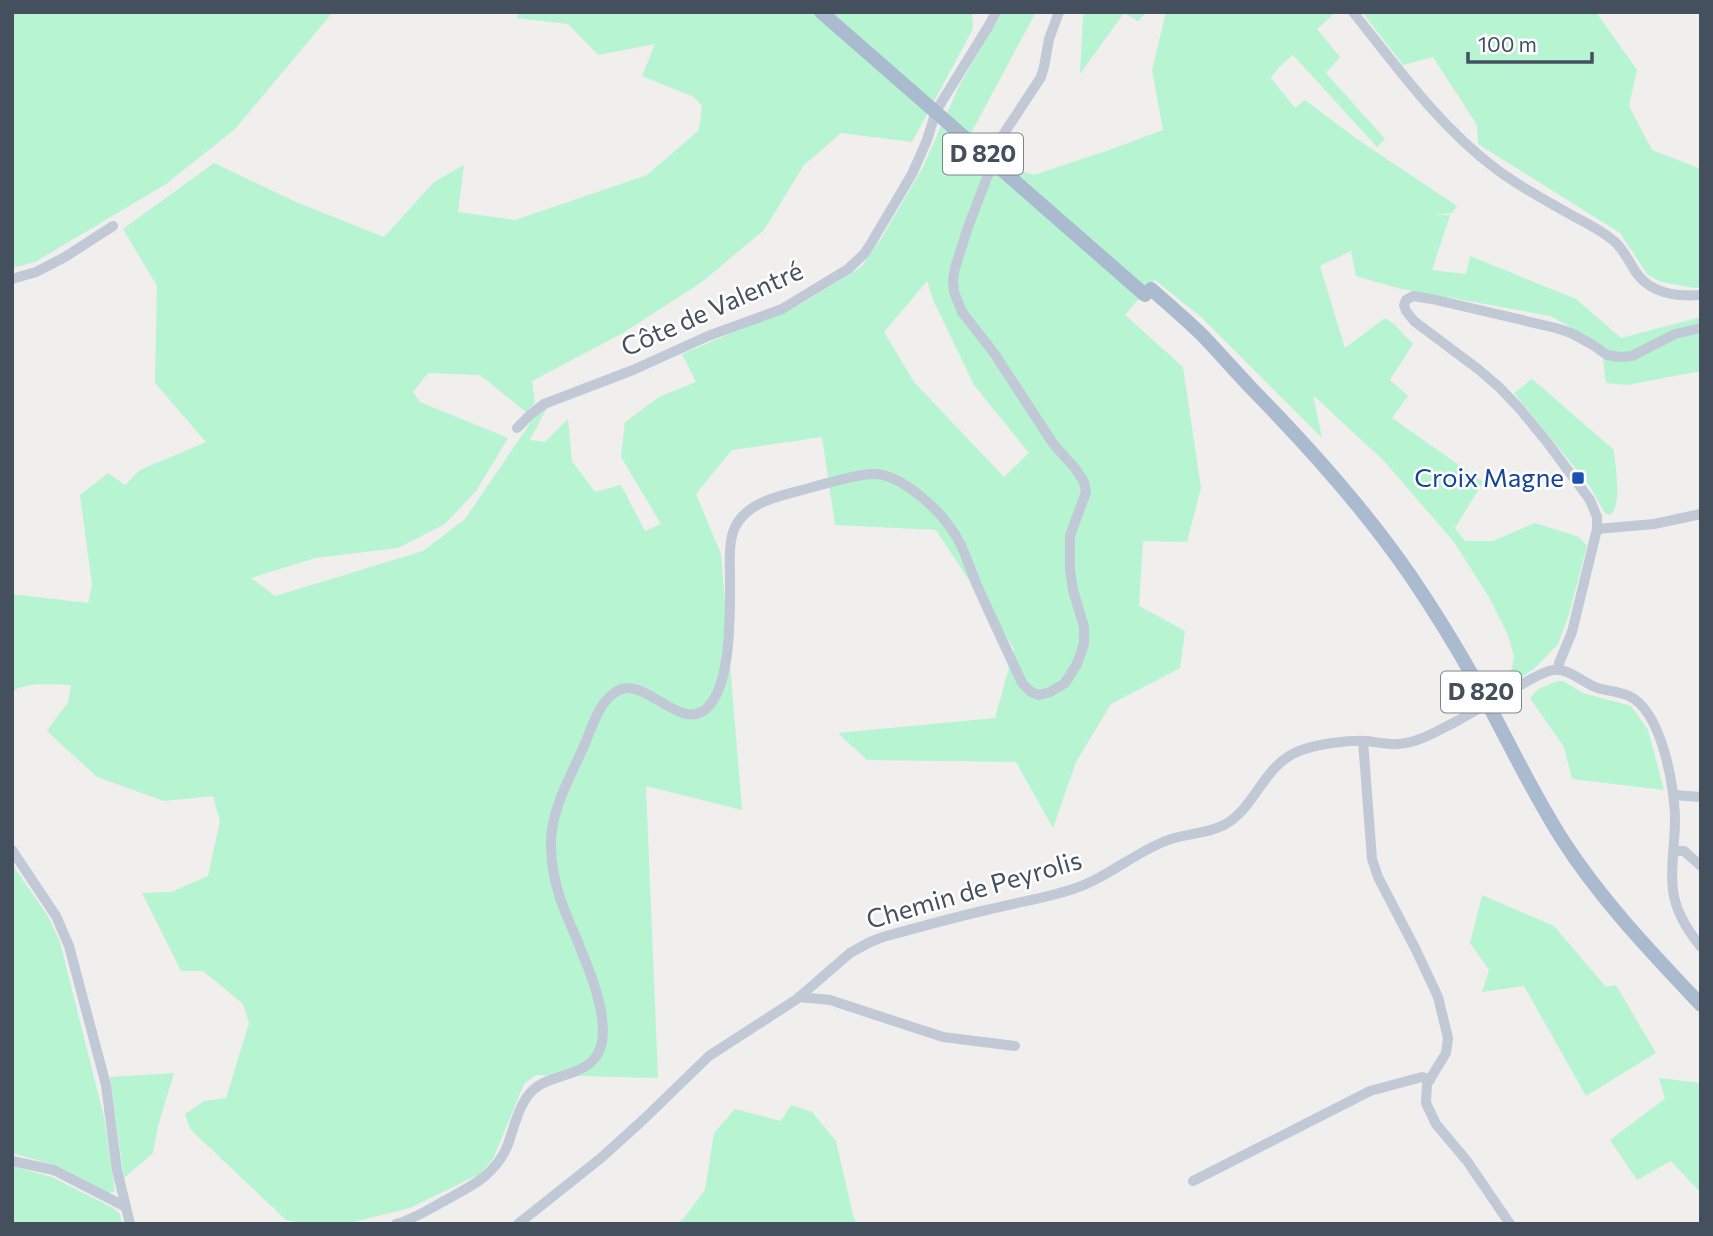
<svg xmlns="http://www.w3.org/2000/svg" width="1713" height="1236" viewBox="0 0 1713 1236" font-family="Commissioner,sans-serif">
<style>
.green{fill:#b7f4d2;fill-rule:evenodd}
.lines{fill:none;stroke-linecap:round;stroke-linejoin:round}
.minor{stroke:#c0c9d5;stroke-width:10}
.major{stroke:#aabbd0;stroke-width:14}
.minor-bridge{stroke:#c0c9d5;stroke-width:10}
.major-bridge{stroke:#aabbd0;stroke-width:14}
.transit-dot{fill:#1a4fb4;stroke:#fff;stroke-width:2.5}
.labels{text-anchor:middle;stroke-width:5;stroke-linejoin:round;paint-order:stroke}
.shield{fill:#fff;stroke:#7c848e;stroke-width:2}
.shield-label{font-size:24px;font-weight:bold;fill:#44505d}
.street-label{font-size:26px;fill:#44505d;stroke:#fff}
.transit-label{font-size:26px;fill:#164399;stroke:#fff;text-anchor:end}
</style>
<rect width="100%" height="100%" fill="#f1eeee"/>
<g class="green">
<path d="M12,12H333L234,130L166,184L35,262L12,268Z"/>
<path d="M519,12H972L973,29L912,142L841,133L804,165L764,230L702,282L623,333L532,381L535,403L526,412L480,375L428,373L413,392L420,402L508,438L476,491L445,524L398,548L315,558L251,578L275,596L423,551L465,519L537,413L547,408L530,440L545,442L568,419L572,461L595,492L621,485L645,531L661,524L621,457L625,422L659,397L696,382L682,354L801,304L861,267L881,239L923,167L959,86L1002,12H1036L961,152L1034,175L1109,150L1163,130L1152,70L1166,12H1336L1317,29L1340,57L1326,73L1385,139L1377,147L1293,55L1279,67L1271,78L1295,108L1305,100L1357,139L1457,206L1452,213L1433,215H1450L1432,270L1466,274L1470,256L1576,299L1621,338L1701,317V371L1627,385L1606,383L1601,344L1550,316L1397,288L1356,276L1351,251L1320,266L1345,348L1385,318L1394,324L1413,344L1390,380L1408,396L1392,418L1483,482L1455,528L1465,541H1493L1535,523L1579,537L1587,546L1569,614L1558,644L1536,667L1508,687L1514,657L1508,635L1489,597L1454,542L1384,461L1313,395L1322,438L1202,318L1155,280L1125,315L1183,367L1201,488L1187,542L1143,541L1139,606L1185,631L1180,668L1111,704L1076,762L1053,828L1016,762L867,760L838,733L995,718L1014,649L936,530L835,525L822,437L732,450L696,494L721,554L742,810L646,786L658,1078L536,1075L524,1084L493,1159L480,1174L410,1208L345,1224H308L286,1220L190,1129L185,1114L204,1101L226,1098L249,1023L243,1004L203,971H181L142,893L171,892L208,876L220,821L213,796L164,801L97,777L47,731L68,702L71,685C54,685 25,681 12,692V594L88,603L92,585L80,495L108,473L125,485L140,470L206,442L155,383L157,286L123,229L214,163L296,202L384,237L434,182L464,165L458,212L515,220L647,175L699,130L702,106L694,97L642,76L655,44L598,55L568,24L517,18ZM927,281L934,302L974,385L1029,453L1004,477L914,382L884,332Z"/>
<path d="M1085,12H1147L1138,21L1124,13L1080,74L1083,18Z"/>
<path d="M1362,12H1596L1637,70L1629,106L1652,150L1701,169V287L1695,288L1661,282L1648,275L1620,233L1478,144L1477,125L1433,57L1403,65Z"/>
<path d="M1532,379L1614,450C1615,467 1623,505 1610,515L1605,513L1589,485L1514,393Z"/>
<path d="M1557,681H1563L1583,693L1631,706L1648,730L1664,790L1572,779L1564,747L1530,698L1538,689Z"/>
<path d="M12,864L49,918L60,942L104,1117L115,1191L109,1193L58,1166L12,1153Z"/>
<path d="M1482,895L1554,926L1606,987L1616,985L1656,1053L1586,1096L1524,986L1482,992L1489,970L1470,943Z"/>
<path d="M174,1073L158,1126L153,1153L124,1178L110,1077Z"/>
<path d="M1659,1078L1701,1083V1193L1671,1161L1637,1180L1610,1140L1665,1099Z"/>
<path d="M791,1105L812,1112L836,1141L853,1215L857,1224H676L684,1218L705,1190L714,1133L735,1109L781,1121Z"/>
<path d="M12,1166L52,1177L113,1208L120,1214L122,1224H12Z"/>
</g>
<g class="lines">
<g class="minor">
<path d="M1353,12C1397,67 1439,126 1496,169C1520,187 1547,201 1573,216C1587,223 1602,231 1614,241C1623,249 1629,261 1635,271C1650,294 1676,297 1701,295"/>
<path d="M12,279L36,272L65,257L113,226"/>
<path d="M517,428L531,414L544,404L633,370L708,336L782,309L848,269L864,254L870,245L912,174L927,140L936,111L988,27L996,12"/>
<path d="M1597,529L1654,524L1701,514"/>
<path d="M1558,669L1559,663L1572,632L1597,529V517L1590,500L1547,442L1520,409L1499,387L1478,369L1414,321L1406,311L1404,305L1406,300L1413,296L1432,299L1556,328L1571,333L1593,345L1607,355L1620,357L1632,356L1675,334L1701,328"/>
<path d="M1507,693C1519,687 1546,667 1560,670C1574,672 1585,684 1598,688C1608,691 1620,692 1629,696C1662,711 1675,788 1675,821C1675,842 1670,870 1673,890C1675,910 1688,931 1701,947"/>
<path d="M1363,741L1372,859L1378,877L1416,950L1438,997L1448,1038L1446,1053L1427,1084L1426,1103L1436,1124L1467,1161L1510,1224"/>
<path d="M1674,795L1701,797"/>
<path d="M12,850L56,916L69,946L106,1085L117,1170L130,1224"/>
<path d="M1674,851H1684L1701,866"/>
<path d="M799,997L830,1000L943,1037L1015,1046"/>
<path d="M12,1161L54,1170L126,1207"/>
<path d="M1193,1181L1370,1091L1422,1077L1430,1080"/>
<path d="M396,1224C415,1219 429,1209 446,1200C471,1186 494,1176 507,1147C514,1129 518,1105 532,1091C551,1072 589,1078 600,1049C614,1010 573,936 560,898C553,876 549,853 552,830C556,801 572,773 584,746C590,732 595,715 604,703C609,696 618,689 626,688C655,687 688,737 712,702C731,675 730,614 730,581C730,564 728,542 735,527C749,499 786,495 813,487C828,483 858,474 873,474C899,473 936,507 950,527C963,544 968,564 976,583C991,617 1007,650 1022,683L1031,692L1039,695L1050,692L1065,683L1077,664L1084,644V627L1073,590L1070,570V536L1086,492L1084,482L1075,468L1054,445L994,353L962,312L954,292L953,280L955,268L968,227L990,170L997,144L1041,77L1044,67L1049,39L1059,12"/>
<path d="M518,1224L601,1158L644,1119L709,1056L797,999L850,953L870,942L883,937C919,927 955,917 991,909C1018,902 1047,898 1073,889C1106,878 1132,855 1163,842C1182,833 1205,835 1224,825C1255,809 1263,765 1299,751C1317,744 1347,740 1367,741C1377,742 1388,745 1398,744C1419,743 1439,730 1457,721"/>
</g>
<path class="major" d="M1151,289C1169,305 1188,321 1205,338C1221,355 1236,372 1252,389C1310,448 1365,509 1412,578C1435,612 1456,646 1476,682C1505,734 1530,789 1562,839C1601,900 1651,952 1701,1005"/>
<path class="minor-bridge" d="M1457,721L1507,693"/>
<path class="major-bridge" d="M821,12L1145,295"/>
</g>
<rect class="transit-dot" x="1571" y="471" width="14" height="14" rx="3.5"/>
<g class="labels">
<g class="shield">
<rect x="943" y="133.5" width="80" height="41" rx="5"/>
<rect x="1441" y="671.5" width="80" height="41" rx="5"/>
</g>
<g class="shield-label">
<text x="983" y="162">D 820</text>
<text x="1481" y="700">D 820</text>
</g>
<g class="street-label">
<text transform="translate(712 309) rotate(-24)" y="9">Côte de Valentré</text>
<text transform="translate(974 890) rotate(-16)" y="9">Chemin de Peyrolis</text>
</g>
<g class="transit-label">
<text x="1564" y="487">Croix Magne</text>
</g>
</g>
<rect width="1713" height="1236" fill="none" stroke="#44505d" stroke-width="28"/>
<path d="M1468 52v10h124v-10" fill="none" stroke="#44505d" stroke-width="3.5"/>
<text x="1478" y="52" font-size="21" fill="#44505d" stroke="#ffffff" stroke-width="5" paint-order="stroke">100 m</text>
</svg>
